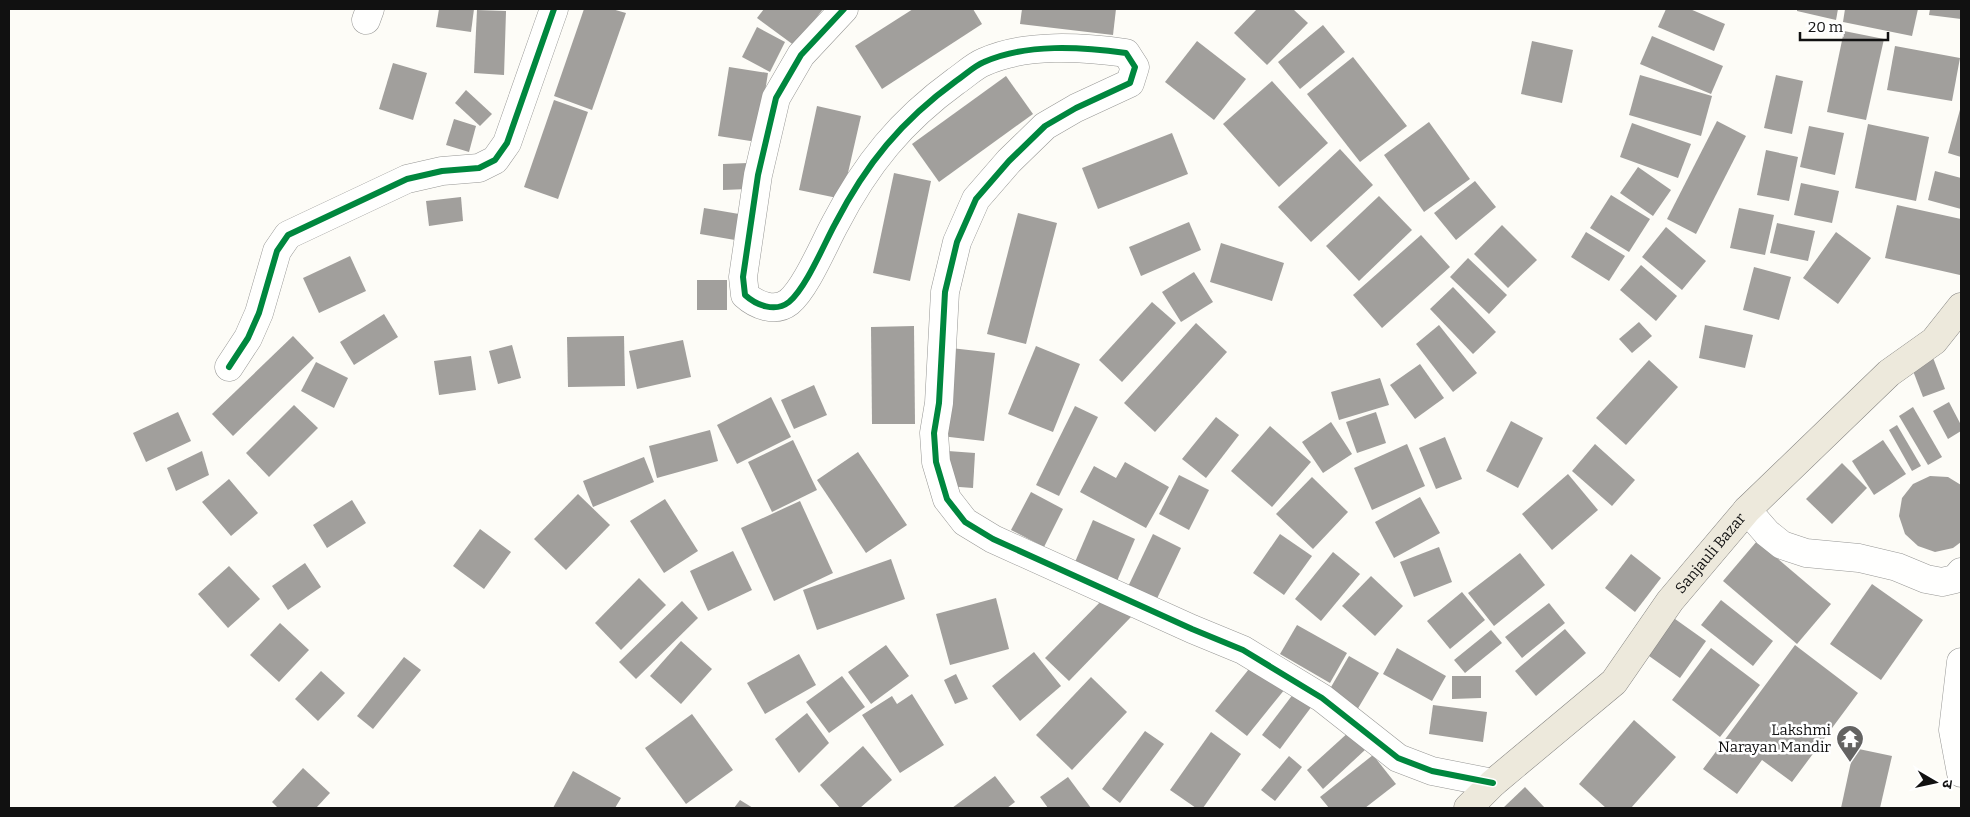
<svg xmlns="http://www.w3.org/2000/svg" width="1970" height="817" viewBox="0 0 1970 817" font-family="Bitter,'Noto Sans Devanagari',serif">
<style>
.building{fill:#a19f9c}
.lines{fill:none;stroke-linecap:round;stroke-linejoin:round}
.minor-casing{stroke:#979795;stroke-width:29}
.major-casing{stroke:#858482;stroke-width:29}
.minor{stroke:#fffffe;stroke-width:28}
.major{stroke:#ede9dc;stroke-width:28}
.cycleway-casing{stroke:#fff;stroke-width:9}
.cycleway{stroke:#00873e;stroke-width:6}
.labels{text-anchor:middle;stroke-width:5;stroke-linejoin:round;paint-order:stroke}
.street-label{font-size:15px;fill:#111;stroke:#fff}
.poi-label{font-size:15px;fill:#111;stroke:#fff;text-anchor:end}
</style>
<rect width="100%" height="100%" fill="#fdfcf7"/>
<g class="building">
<path d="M439,9H474L471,32L436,27Z"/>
<path d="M584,9H612L626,13L592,110L554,96Z"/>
<path d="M764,9H823L795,46L757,18Z"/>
<path d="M913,9H973L982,24L882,89L855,46Z"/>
<path d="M1022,9H1116L1113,35L1020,24Z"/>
<path d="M1257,9H1293L1308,23L1267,65L1234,33Z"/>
<path d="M1666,9H1690L1725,24L1714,51L1658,27Z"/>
<path d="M1797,9H1838L1836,20L1797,11Z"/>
<path d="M1845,9H1918L1912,36L1843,22Z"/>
<path d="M1930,9H1961V19L1929,15Z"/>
<path d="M477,10L506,11L504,75L474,73Z"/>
<path d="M1323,25L1345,52L1300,89L1278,62Z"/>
<path d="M757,27L785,42L770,72L742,57Z"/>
<path d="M1844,31L1884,39L1866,120L1827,112Z"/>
<path d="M1652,36L1723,66L1711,94L1640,64Z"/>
<path d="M1197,41L1246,79L1214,120L1165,82Z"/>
<path d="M1532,41L1573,50L1562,103L1521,94Z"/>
<path d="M1895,46L1960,58L1952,101L1887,90Z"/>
<path d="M1353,57L1407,126L1360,162L1307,94Z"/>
<path d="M393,63L427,73L413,120L379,109Z"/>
<path d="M729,67L768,73L757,142L718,136Z"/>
<path d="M1640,75L1712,96L1701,136L1629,115Z"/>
<path d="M1776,75L1803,81L1792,134L1764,128Z"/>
<path d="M1006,76L1033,114L939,182L912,144Z"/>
<path d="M1272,81L1328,143L1279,187L1223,124Z"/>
<path d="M466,90L492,114L480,126L455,103Z"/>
<path d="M554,100L588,112L558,199L524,187Z"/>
<path d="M817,106L861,116L842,199L799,190Z"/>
<path d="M1961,106V157L1948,153Z"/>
<path d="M454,119L476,126L469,152L446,145Z"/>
<path d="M1717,121L1746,136L1696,234L1667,219Z"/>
<path d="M1429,122L1470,179L1424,212L1384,155Z"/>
<path d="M1632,123L1691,144L1678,178L1620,157Z"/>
<path d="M1868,124L1929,137L1916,201L1855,188Z"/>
<path d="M1809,126L1844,133L1835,175L1800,167Z"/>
<path d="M1172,133L1188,174L1098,209L1082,168Z"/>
<path d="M1340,149L1373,185L1311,242L1278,207Z"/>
<path d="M1766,150L1798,157L1789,201L1757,195Z"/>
<path d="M748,163V189L723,190V164Z"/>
<path d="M1638,167L1671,190L1653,216L1620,193Z"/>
<path d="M1935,171L1961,178V209L1928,200Z"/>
<path d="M894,173L931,181L910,281L873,273Z"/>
<path d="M1475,181L1496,207L1456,240L1434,213Z"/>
<path d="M1801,183L1839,191L1832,223L1794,215Z"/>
<path d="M1611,195L1650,219L1629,252L1590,228Z"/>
<path d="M1379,196L1412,230L1359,281L1326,246Z"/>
<path d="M461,197L463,221L429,226L426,201Z"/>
<path d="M1897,205L1961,219L1960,275L1885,258Z"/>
<path d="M704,208L739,214L735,240L700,234Z"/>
<path d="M1739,208L1774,215L1765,255L1730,248Z"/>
<path d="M1018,213L1057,223L1026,344L987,334Z"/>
<path d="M1189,222L1201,250L1141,276L1129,247Z"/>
<path d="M1777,223L1815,231L1808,261L1770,253Z"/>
<path d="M1502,225L1537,260L1508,288L1474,254Z"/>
<path d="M1666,227L1706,261L1682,290L1642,257Z"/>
<path d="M1586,232L1625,256L1609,281L1571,257Z"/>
<path d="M1836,232L1871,258L1838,304L1803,278Z"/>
<path d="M1421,235L1450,267L1382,328L1353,295Z"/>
<path d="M1221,243L1284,263L1272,301L1210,282Z"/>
<path d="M350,256L366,291L319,313L303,278Z"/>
<path d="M1468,258L1507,295L1489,314L1450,277Z"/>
<path d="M1641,265L1677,296L1656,321L1620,290Z"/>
<path d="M1754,267L1791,277L1779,320L1743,310Z"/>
<path d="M1194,272L1213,302L1181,322L1162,292Z"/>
<rect x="697" y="280" width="30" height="30"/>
<path d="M1453,287L1496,332L1473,354L1430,309Z"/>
<path d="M1152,302L1176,323L1122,382L1099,360Z"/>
<path d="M384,314L398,337L354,365L340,342Z"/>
<path d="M1639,322L1652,336L1632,353L1619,339Z"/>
<path d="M1196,323L1227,352L1155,432L1124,403Z"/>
<path d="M1439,325L1477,373L1453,392L1416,344Z"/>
<path d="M1705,325L1753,335L1745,368L1699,358Z"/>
<path d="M914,326L915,424H872L871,327Z"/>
<path d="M293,336L314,358L233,436L212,414Z"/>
<path d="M624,336L625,386L568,387L567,337Z"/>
<path d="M683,340L691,377L637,389L629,351Z"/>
<path d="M512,345L521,378L498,384L489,351Z"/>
<path d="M1036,346L1080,364L1053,432L1008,414Z"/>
<path d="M951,348L995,353L984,441L941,436Z"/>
<path d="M1932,355L1945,389L1923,397L1910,363Z"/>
<path d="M471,356L476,390L439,395L434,361Z"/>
<path d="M1649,360L1678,387L1626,445L1596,418Z"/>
<path d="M316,362L348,378L334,408L301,391Z"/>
<path d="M1420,364L1444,398L1415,419L1390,385Z"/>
<path d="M1380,378L1389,405L1339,420L1331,392Z"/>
<path d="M814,385L827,415L794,429L781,400Z"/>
<path d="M771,397L791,437L737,464L717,425Z"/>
<path d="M1949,402L1961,425V431L1948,439L1933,411Z"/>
<path d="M294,405L318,428L269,477L246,453Z"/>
<path d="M1075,406L1098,417L1059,496L1036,485Z"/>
<path d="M1913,407L1942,457L1928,465L1899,416Z"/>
<path d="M178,412L191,441L146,462L133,433Z"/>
<path d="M1376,412L1386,443L1357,453L1346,422Z"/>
<path d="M1216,417L1239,435L1206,478L1182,459Z"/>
<path d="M1511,421L1543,438L1518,488L1486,471Z"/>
<path d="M1331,422L1352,454L1323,473L1302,442Z"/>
<path d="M1897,425L1921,466L1912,471L1889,430Z"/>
<path d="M1270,426L1311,462L1272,507L1231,471Z"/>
<path d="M710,430L718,461L657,478L649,446Z"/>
<path d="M1445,437L1462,479L1436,489L1419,448Z"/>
<path d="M793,440L817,490L772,512L748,462Z"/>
<path d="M1883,440L1906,474L1874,495L1852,461Z"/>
<path d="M1407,444L1425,486L1372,510L1354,468Z"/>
<path d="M1595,444L1635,480L1612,506L1572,471Z"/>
<path d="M202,451L209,475L176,491L167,468Z"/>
<path d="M948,451L975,453L973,488L946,486Z"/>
<path d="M858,452L907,525L866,553L817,480Z"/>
<path d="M644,457L654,482L593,507L583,481Z"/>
<path d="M1125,462L1169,487L1146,528L1080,492L1094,466L1116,478Z"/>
<path d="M1842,463L1867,488L1832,524L1806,499Z"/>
<path d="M1568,474L1598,510L1552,550L1522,514Z"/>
<path d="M1179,475L1209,490L1189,530L1159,514Z"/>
<path d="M1930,476L1948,477L1961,485V542L1953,548L1935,552L1918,546L1905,534L1899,516L1902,498L1913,484Z"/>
<path d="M1312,477L1348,512L1313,549L1276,514Z"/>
<path d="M229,479L258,513L231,536L202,502Z"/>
<path d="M1031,492L1063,509L1044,547L1011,530Z"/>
<path d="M578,494L610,525L566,570L534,539Z"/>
<path d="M1420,497L1440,533L1394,558L1375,522Z"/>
<path d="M665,499L698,551L664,573L630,521Z"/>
<path d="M352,500L366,523L327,548L313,525Z"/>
<path d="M800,501L833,573L774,601L741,528Z"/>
<path d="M1093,520L1135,539L1117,581L1075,562Z"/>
<path d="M480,529L511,552L484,589L453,566Z"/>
<path d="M1153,534L1181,548L1153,607L1125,593Z"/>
<path d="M1280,534L1312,556L1284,595L1253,573Z"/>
<path d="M1757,541L1831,604L1797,644L1723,581Z"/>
<path d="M1439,547L1452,582L1414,597L1400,562Z"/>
<path d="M733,551L752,590L708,611L690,571Z"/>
<path d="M1333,552L1360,574L1321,621L1295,599Z"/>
<path d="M1520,553L1545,585L1494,626L1468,593Z"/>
<path d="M1631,554L1661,578L1635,612L1605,588Z"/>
<path d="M891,559L905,599L817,630L803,590Z"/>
<path d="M305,563L321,587L288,610L272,586Z"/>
<path d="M229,566L260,599L228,628L198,594Z"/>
<path d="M1371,576L1403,606L1375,636L1342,606Z"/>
<path d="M639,578L666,605L621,650L595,623Z"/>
<path d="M1872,584L1923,620L1881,680L1830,644Z"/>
<path d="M1462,592L1485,620L1450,649L1427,621Z"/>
<path d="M1108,594L1131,617L1069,681L1045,658Z"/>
<path d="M996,598L1009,649L950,665L936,614Z"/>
<path d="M1721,600L1773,641L1753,666L1701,625Z"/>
<path d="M682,601L698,618L636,679L619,662Z"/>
<path d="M1549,603L1565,623L1522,658L1505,637Z"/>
<path d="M1668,614L1706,641L1680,678L1642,651Z"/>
<path d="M280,623L309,650L279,682L250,655Z"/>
<path d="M1297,625L1347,653L1330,683L1280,654Z"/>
<path d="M1565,629L1586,653L1536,696L1515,671Z"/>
<path d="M1491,630L1502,643L1465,673L1454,660Z"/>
<path d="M681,641L712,669L681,704L650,676Z"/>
<path d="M886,645L909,676L871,704L848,672Z"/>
<path d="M1795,645L1858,693L1792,782L1762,760L1737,794L1703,769Z"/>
<path d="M1397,648L1446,676L1432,701L1383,674Z"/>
<path d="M1711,648L1760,685L1720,737L1672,700Z"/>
<path d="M1034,652L1061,686L1020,721L992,686Z"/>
<path d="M799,654L816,685L765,714L747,683Z"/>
<path d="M1349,656L1379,673L1357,710L1327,694Z"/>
<path d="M404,657L421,670L373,729L357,716Z"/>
<path d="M1253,664L1285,689L1247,736L1215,711Z"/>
<path d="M321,671L345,693L318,721L295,699Z"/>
<path d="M956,674L968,699L955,704L944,680Z"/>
<path d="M842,676L865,707L829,733L806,702Z"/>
<path d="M1452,676H1481V698L1452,699Z"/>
<path d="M1091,677L1127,712L1072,770L1036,735Z"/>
<path d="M1297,689L1315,702L1280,749L1262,735Z"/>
<path d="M912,694L944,745L900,773L862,715L892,696L897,704Z"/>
<path d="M1433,705L1487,712L1483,742L1429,734Z"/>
<path d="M807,713L829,743L799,773L775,739Z"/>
<path d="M692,714L733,770L686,804L645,748Z"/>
<path d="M1634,720L1676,757L1631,808H1606L1579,784Z"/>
<path d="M1145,731L1164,744L1120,803L1102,789Z"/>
<path d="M1350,731L1366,749L1323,789L1307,770Z"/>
<path d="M1211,732L1241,754L1203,808H1196L1170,790Z"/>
<path d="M863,746L892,780L860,808H840L820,785Z"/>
<path d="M1854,748L1892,756L1880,808H1841Z"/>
<path d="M1373,755L1396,784L1365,808H1329L1320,797Z"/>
<path d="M1289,756L1302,767L1275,801L1261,790Z"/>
<path d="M303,768L330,793L316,808H278L272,802Z"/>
<path d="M573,771L621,798L615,808H553Z"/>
<path d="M995,776L1015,802L1007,808H952Z"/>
<path d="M1068,777L1091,808H1048L1040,797Z"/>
<path d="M1525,787L1545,808H1503Z"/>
<path d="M740,800L753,808H734Z"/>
</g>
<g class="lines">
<defs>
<g id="minor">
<path d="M844,9L801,55L776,98L758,175L743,277L745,295C756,305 775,313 789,302C806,288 824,244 835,224C866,164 901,121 956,81C965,75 974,66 984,62C1026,43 1082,47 1126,53L1135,67L1130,83L1076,108L1045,126L1009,161L976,199L957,242L945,292L939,403L934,433L936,462L947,499L965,522L993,539L1192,629L1243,650L1322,698L1398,758L1432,771L1493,783"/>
<path d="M366,20L370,9"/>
<path d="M229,367L248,338L259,313L277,251L288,235L407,179L442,171L479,168L495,160L507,143L554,9"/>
<path d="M1747,510L1767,533L1782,545L1806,553L1859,558L1897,567L1926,579L1942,582L1955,579L1961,572"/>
<path d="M1961,662L1953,730L1961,773"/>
</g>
<g id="major">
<path id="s1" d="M1468,808L1493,783L1614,682L1670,601L1747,510L1889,373L1934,341L1961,307"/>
</g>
</defs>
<use href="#minor" class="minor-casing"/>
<use href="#major" class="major-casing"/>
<use href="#minor" class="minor"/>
<use href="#major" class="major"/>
<defs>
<g id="cycleway">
<path d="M844,9L801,55L776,98L758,175L743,277L745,295C756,305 775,313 789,302C806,288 824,244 835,224C866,164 901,121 956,81C965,75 974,66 984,62C1026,43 1082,47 1126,53L1135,67L1130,83L1076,108L1045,126L1009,161L976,199L957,242L945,292L939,403L934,433L936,462L947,499L965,522L993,539L1192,629L1243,650L1322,698L1398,758L1432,771L1493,783"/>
<path d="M229,367L248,338L259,313L277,251L288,235L407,179L442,171L479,168L495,160L507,143L554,9"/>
</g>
</defs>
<use href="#cycleway" class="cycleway-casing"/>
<use href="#cycleway" class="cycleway"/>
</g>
<defs>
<symbol id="temple-pin" viewBox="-11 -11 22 30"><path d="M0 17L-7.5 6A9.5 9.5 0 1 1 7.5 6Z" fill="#646362" stroke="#fff"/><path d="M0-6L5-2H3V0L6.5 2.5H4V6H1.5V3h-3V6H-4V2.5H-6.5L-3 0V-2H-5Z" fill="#fff"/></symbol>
</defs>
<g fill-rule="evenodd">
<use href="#temple-pin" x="1834" y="723" width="32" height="43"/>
</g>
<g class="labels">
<g class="street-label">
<text dy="5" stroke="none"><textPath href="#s1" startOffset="354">Sanjauli Bazar</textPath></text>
</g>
<g class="poi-label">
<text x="1831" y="735">Lakshmi<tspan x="1831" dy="17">Narayan Mandir</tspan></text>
</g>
</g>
<rect width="1970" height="817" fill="none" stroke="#111111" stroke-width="20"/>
<g transform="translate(1935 782) rotate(99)" stroke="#ffffff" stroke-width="4" paint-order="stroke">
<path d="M0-4L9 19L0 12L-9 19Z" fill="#111111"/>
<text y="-8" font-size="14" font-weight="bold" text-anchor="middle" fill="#111111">उ</text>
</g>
<path d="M1800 32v8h88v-8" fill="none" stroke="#111111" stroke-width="2.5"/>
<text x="1808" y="32" font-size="15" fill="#111111" stroke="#ffffff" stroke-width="4" paint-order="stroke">20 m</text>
</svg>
